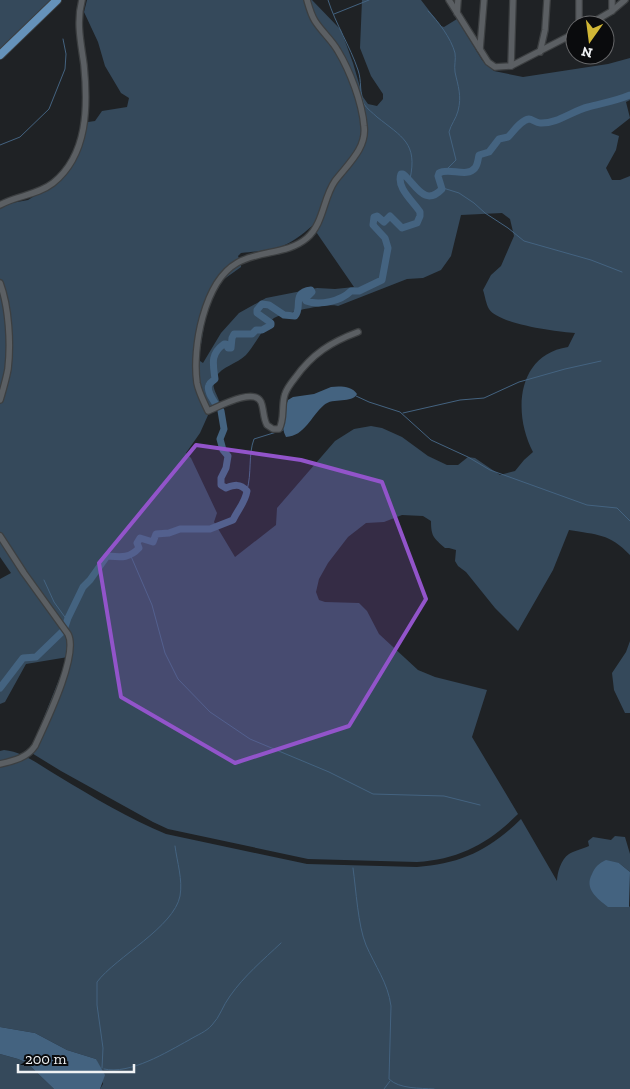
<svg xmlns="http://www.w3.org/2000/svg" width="630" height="1089" viewBox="0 0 630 1089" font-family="'Zilla Slab',serif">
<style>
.green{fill:#35495b;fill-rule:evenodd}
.water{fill:#446380}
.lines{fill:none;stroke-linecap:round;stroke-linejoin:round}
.stream{stroke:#446380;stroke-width:1}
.river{stroke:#446380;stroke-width:7}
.minor-casing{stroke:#3c3f41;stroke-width:8}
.major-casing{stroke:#3c3f41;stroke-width:10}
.minor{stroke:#5b5f63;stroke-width:5.5}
.major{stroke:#6592ba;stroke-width:8}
.marked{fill:#9254ca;fill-opacity:0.2;stroke:#9254ca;stroke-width:4;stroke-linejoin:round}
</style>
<rect width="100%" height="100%" fill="#1f2225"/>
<g class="green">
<path d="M0,0H53L0,53Z"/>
<path d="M87,0H312L341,30L353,63L363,97L368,104L377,106L383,99V94L371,76L360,48L362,0H421L441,26L444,27L457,19L482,60L494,71L523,77L608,64L630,58V100L626,102L630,118L611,133L619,136L616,150L606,168L612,180H620L630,176V555C609,533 597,535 569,530L553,570L518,631L495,608L466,572L458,566L455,561L456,550L449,548H445C434,538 431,537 431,521L423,516L402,515L384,522L366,523L348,537L328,563L319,579L316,592L319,600L325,602L359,603L367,611L379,634L418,670L435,677L487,690L472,737L518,814C488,844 459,859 417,862L308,859L168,829L153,822L61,771L30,752L68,657L26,664L5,702L0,704V579L11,573L0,557V208L6,204L28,200L57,182L78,155L88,122L95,121L102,111L127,107L129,98L121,93L105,66L98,42L84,12ZM502,213L510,219L514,236L501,266L491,275L483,290C485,296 486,304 489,309C498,324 558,332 575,333L568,347C516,355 513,414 533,452L524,460L515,471L500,475L475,458L468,457L458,465H447L428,456L402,437L382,428L371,426L354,429L335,441L277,508L276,525L235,557L214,522L217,513L191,458L186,453L200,433L209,413L220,404C218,395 210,387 215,378C222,366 237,364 246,355C255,345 264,326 274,318C282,313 331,302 338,306L407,279L423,278L441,270L451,256L461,215ZM312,226L354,287L335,289L317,288L266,298L239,313L221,333L203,363L200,361L199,357L207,307L220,282L241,267V263L238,256L241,253C275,250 286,249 312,226Z"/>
<path d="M630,641V713H625L614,690L612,673L626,652Z"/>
<path d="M4,750C25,752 40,766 58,776C93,797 129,819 166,834L307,864L417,867C460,864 490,850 521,819L557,881C557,873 561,859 569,854C573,851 583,849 589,846L588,841L593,837L611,840L615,836L625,837L630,854V872L619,863L629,907L630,906V1089H100L103,1084L96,1059L67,1050L35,1033L0,1027V751Z"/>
<path d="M0,1054L18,1059L27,1063L54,1089H0Z"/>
</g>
<g class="water">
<path d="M331,387C340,386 352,386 357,394C352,404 333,397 324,405C311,416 305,436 286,437C280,426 284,411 288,400L293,397L314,394Z"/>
<path d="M606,860L619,863L630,872L629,907H608C597,898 584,889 592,874C595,867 599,863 606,860Z"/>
<path d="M0,1027L35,1033L67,1050L96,1059L105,1075L100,1089H54L27,1063L18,1059L0,1054Z"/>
</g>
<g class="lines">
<g class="stream">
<path d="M328,0C336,25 350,46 358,70C362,81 359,93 364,104C367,109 373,113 377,117C402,137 418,143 410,179"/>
<path d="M428,11C438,21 451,38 455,53C456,59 454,66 455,72C458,86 462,96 458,111C456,119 451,124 449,132L456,160L445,171"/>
<path d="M334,14L369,0"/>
<path d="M0,145L20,137L49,109L65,69L66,54L63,39"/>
<path d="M443,188L459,193L474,203L485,213L508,228L524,241L591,260L622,272"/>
<path d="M356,396L369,402L400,412L431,440L468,457L490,470L587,505L617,508L630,521"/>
<path d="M403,413L460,400L484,398L519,382L565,369L601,361"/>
<path d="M247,490C252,473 248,455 254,439L283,430"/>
<path d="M130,554L152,605L165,653L178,679L210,712L250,739L329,772L373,794L444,796L480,805"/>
<path d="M44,580L54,602L67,620"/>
<path d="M353,868C356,889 358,926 366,945C375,966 388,983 391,1006L389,1079C399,1089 420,1088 434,1089"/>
<path d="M102,1068L103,1048L97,1005V982C116,957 174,927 180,896C183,880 177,862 175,846"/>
<path d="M104,1069C130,1075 167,1052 189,1040C197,1035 206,1032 212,1025C220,1017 223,1005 230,996C244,976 263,960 281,943"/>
<path d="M384,1089L390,1081"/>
</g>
<g class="river">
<path d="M217,406C214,401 206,391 209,385C210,382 213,381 215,379C213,364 210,354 224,344H226L228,348H231L232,338L234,334H252L256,330H262L271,325V323L257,313V310L262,304L269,305L284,315L295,316C303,308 291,292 311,290L312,292L305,299L306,301C320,306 341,301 351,291H359L382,280L388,248L385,238L373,225L374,217L377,216L384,222L390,216L402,228L417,223L420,216V212C413,201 396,188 401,174H403C415,183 424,208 442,189L438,176L439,173C449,167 467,178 475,168C478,164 478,159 479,155L489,152L499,139L508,137C513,132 521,120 529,119C532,119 536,123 540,123C557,124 572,111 588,107C603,103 616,101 630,95"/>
<path d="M0,688L23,658L36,657L64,630L68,618L83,587L90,580L107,556C120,557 129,559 139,548L137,543L140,538L153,542L156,534L169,533L180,529H210L233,520C238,509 245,503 247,491C240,483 234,485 226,488L221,485V478L226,468L228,456L223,450L220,439L224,429L221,411"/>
</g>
<defs>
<g id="minor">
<path d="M307,0C309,7 311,15 315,21C322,32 332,40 338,51C350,71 362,102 364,126C367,148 348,164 335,181C323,198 324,223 307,238C287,255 259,250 237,263C204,282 192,348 197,383C199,393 204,402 208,411C218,407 254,387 261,402C264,409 263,418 267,425L273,429H279C285,419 281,405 285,394C287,388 291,383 295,378C312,354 331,342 358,332"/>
<path d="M449,0L488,62L495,67L511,66L575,33"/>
<path d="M612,0V11"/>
<path d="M457,13L458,0"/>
<path d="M579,25V0"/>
<path d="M588,25L612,11L625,0"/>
<path d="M480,49L484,0"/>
<path d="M540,52L545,30L547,0"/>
<path d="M511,66L513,0"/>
<path d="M0,205C17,195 36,196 53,183C88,155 88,106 84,65C81,43 76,22 82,0"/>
<path d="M0,283C9,307 11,344 8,369C6,380 3,390 0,400"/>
<path d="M0,536L24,573L68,634C79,655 45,724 35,746C27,758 13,761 0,764"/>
</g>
<path id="major" d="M0,55L57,0"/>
</defs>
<use href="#minor" class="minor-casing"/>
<use href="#major" class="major-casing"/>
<use href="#minor" class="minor"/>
<use href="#major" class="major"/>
</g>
<path class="marked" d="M196,445L301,460L382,482L426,599L349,726L235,763L121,697L99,563Z"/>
<g transform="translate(590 40) rotate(194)"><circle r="24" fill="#0a0b0d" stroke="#666769"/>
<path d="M0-4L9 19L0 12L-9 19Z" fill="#d1b736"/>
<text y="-8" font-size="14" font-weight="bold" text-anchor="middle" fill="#f0f2f4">N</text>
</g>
<path d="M18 1064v8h116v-8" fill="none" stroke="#f0f2f4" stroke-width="2.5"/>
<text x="25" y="1064" font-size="15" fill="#f0f2f4" stroke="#0a0b0d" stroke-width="4" paint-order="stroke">200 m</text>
</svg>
